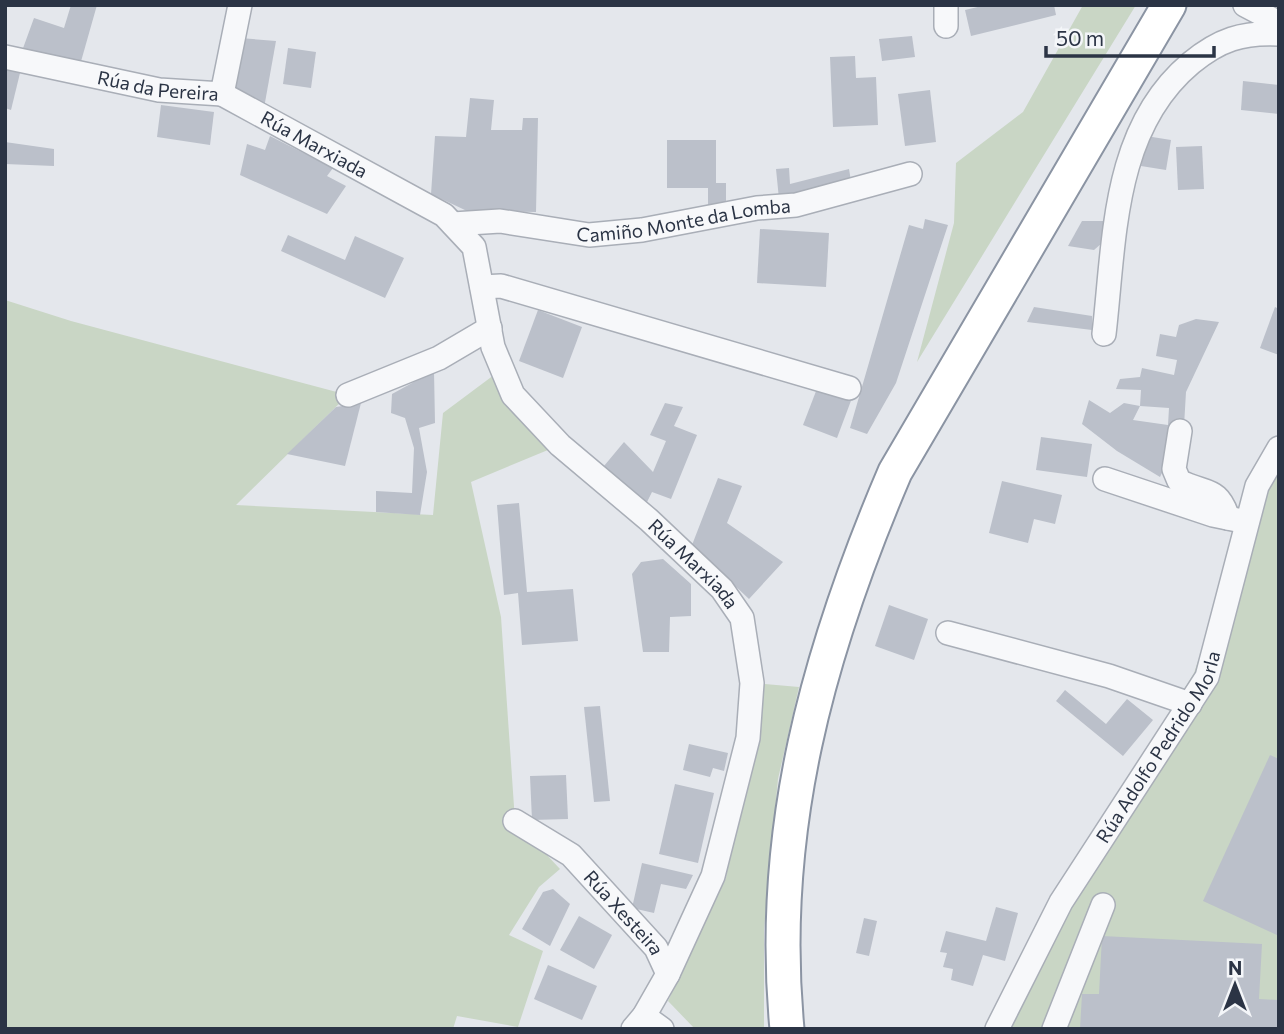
<svg xmlns="http://www.w3.org/2000/svg" width="1284" height="1034" viewBox="0 0 1284 1034" font-family="Commissioner,sans-serif">
<style>
.green{fill:#c9d6c5}
.building{fill:#bbc0ca;fill-rule:evenodd}
.lines{fill:none;stroke-linecap:round;stroke-linejoin:round}
.minor-casing{stroke:#a9aeb7;stroke-width:26}
.highway-casing{stroke:#8b94a3;stroke-width:37}
.minor{stroke:#f7f8fa;stroke-width:23}
.highway{stroke:#fff;stroke-width:33}
.labels{text-anchor:middle;stroke-width:6;stroke-linejoin:round;paint-order:stroke}
.street-label{font-size:19px;fill:#2b3445;stroke:#f4f6f9}
</style>
<rect width="100%" height="100%" fill="#e4e7ec"/>
<g class="green">
<path d="M1083,5H1136L917,362L954,223L956,163L1023,112Z"/>
<path d="M5,300L71,321L348,395L236,505L433,515L443,413L502,369L560,445L471,482L501,617L515,821L560,869L539,887L509,935L543,951L518,1027L457,1016L453,1029H5Z"/>
<path d="M1279,456V1029H1005L1079,860L1194,673L1257,486Z"/>
<path d="M752,683L799,687L778,779L764,929V1029H695L668,1001L726,878Z"/>
</g>
<g class="building">
<path d="M71,5H97L80,65L22,51L34,18L64,28Z"/>
<path d="M986,5H1054L1056,15L971,36L965,10Z"/>
<path d="M912,36L915,57L882,61L879,39Z"/>
<path d="M240,38L276,41L264,108L244,98L231,81Z"/>
<path d="M288,48L316,52L311,88L283,84Z"/>
<path d="M855,56L856,78L876,77L878,125L833,127L830,57Z"/>
<path d="M5,69L20,73L11,110L5,108Z"/>
<path d="M1243,81L1279,85V114L1241,110Z"/>
<path d="M930,90L936,142L905,146L898,94Z"/>
<path d="M470,98L494,100L491,130H522L523,118H538L536,212L467,211L431,194L435,136L466,137Z"/>
<path d="M161,105L214,112L210,145L157,137Z"/>
<path d="M270,136L333,168L327,176L346,186L327,214L240,175L247,144L265,150Z"/>
<path d="M1146,136L1171,140L1166,170L1141,166Z"/>
<path d="M667,140H716V183H726V206H708V188H667Z"/>
<path d="M5,142L54,149V166L5,164Z"/>
<path d="M1202,146L1204,189L1178,190L1176,147Z"/>
<path d="M789,168L790,184L849,169L851,181L779,199L776,169Z"/>
<path d="M925,219L948,225L896,383L867,434L850,428L909,225L923,229Z"/>
<path d="M1082,221H1106L1110,236L1094,250L1068,246Z"/>
<path d="M760,229L829,233L826,287L757,283Z"/>
<path d="M288,235L345,260L355,236L404,258L385,298L281,251Z"/>
<path d="M1034,307L1092,316V330L1027,322Z"/>
<path d="M1275,307L1279,309V355L1260,348Z"/>
<path d="M538,310L582,327L563,378L519,361Z"/>
<path d="M1196,319L1219,322L1186,392L1184,426L1168,425L1174,427L1171,454L1160,477L1117,451L1082,424L1089,400L1110,413L1124,403L1140,406L1141,390L1116,389L1120,379L1140,377L1142,368L1174,375L1177,360L1156,356L1160,334L1176,337L1179,325ZM1140,406L1169,408L1168,425L1133,420Z"/>
<path d="M434,371L435,423L419,428L427,472L420,515L376,512V491L412,493L414,448L405,418L391,413L392,394Z"/>
<path d="M818,386L852,398L837,438L803,425Z"/>
<path d="M361,403L345,466L287,454L336,407Z"/>
<path d="M665,403L683,407L674,426L697,435L671,499L652,492L646,504L604,466L624,442L653,472L666,441L650,435Z"/>
<path d="M1041,437L1092,444L1087,477L1036,470Z"/>
<path d="M718,478L742,486L727,523L783,562L749,599L692,545Z"/>
<path d="M1002,481L1062,495L1055,524L1034,519L1028,543L989,533Z"/>
<path d="M519,503L527,592L573,589L578,641L522,645L518,593L504,595L497,505Z"/>
<path d="M663,559L691,584V616L670,617L669,652H643L632,574L641,562Z"/>
<path d="M889,605L928,619L914,660L875,646Z"/>
<path d="M1065,690L1106,724L1127,699L1153,720L1123,756L1056,701Z"/>
<path d="M600,706L610,801L594,802L584,707Z"/>
<path d="M689,744L728,753L724,771L713,768L710,777L683,770Z"/>
<path d="M1270,755L1279,759V936L1203,901Z"/>
<path d="M566,775L568,819L532,820L530,776Z"/>
<path d="M675,784L714,793L698,863L659,854Z"/>
<path d="M642,863L693,875L686,889L661,884L654,913L632,908Z"/>
<path d="M553,889L570,904L550,946L522,929L543,892Z"/>
<path d="M996,907L1018,913L1005,961L983,955L973,986L951,980L953,969L943,967L947,953L940,952L946,931L986,941Z"/>
<path d="M579,916L612,935L594,969L560,950Z"/>
<path d="M864,918L877,921L869,956L856,953Z"/>
<path d="M1102,936L1262,944L1259,999L1278,1000L1277,1029H1080L1082,994H1099Z"/>
<path d="M548,965L597,986L582,1020L534,999Z"/>
</g>
<g class="lines">
<defs>
<g id="minor">
<path d="M946,5V26"/>
<path d="M1245,5L1279,23"/>
<path id="s1" d="M5,57L159,90L222,94L240,5"/>
<path id="s2" d="M222,94L444,215L474,247L493,347L513,395L560,445L649,520L722,589L742,618L752,683L748,738L713,876L668,974"/>
<path id="s3" d="M453,224L500,221L589,235L642,230L757,208L796,205L910,174"/>
<path d="M482,287L501,286L849,388"/>
<path d="M1104,334C1115,239 1112,129 1191,63C1219,40 1242,32 1279,34"/>
<path d="M348,395L439,358L490,328"/>
<path d="M1180,431L1174,469L1179,481C1206,495 1218,486 1228,518"/>
<path d="M1105,479L1213,515L1247,522"/>
<path d="M948,633L1109,676L1190,704"/>
<path id="s4" d="M515,821L571,855L656,948L668,974L644,1016L633,1029"/>
<path d="M644,1016L662,1029"/>
<path id="s5" d="M997,1029L1061,902L1207,677L1257,486L1279,448"/>
<path d="M1054,1029L1103,905"/>
</g>
<path id="highway" d="M787,1029C768,831 818,652 895,472L1169,5"/>
</defs>
<use href="#minor" class="minor-casing"/>
<use href="#highway" class="highway-casing"/>
<use href="#minor" class="minor"/>
<use href="#highway" class="highway"/>
</g>
<g class="labels">
<g class="street-label">
<text dy="7" stroke="none"><textPath href="#s1" startOffset="156">Rúa da Pereira</textPath></text>
<text dy="7" stroke="none"><textPath href="#s2" startOffset="105">Rúa Marxiada</textPath></text>
<text dy="7" stroke="none"><textPath href="#s3" startOffset="233">Camiño Monte da Lomba</textPath></text>
<text dy="7" stroke="none"><textPath href="#s2" startOffset="698">Rúa Marxiada</textPath></text>
<text dy="7" stroke="none"><textPath href="#s5" startOffset="326">Rúa Adolfo Pedrido Morla</textPath></text>
<text dy="7" stroke="none"><textPath href="#s4" startOffset="144">Rúa Xesteira</textPath></text>
</g>
</g>
<rect width="1284" height="1034" fill="none" stroke="#2b3445" stroke-width="14"/>
<g transform="translate(1235 985)" stroke="#f4f6f9" stroke-width="5" paint-order="stroke">
<path d="M0-5L12 26L0 18L-12 26Z" fill="#2b3445"/>
<text y="-10" font-size="19" font-weight="bold" text-anchor="middle" fill="#2b3445">N</text>
</g>
<path d="M1046 46v10h168v-10" fill="none" stroke="#2b3445" stroke-width="3.5"/>
<text x="1056" y="46" font-size="21" fill="#2b3445" stroke="#f4f6f9" stroke-width="5" paint-order="stroke">50 m</text>
</svg>
